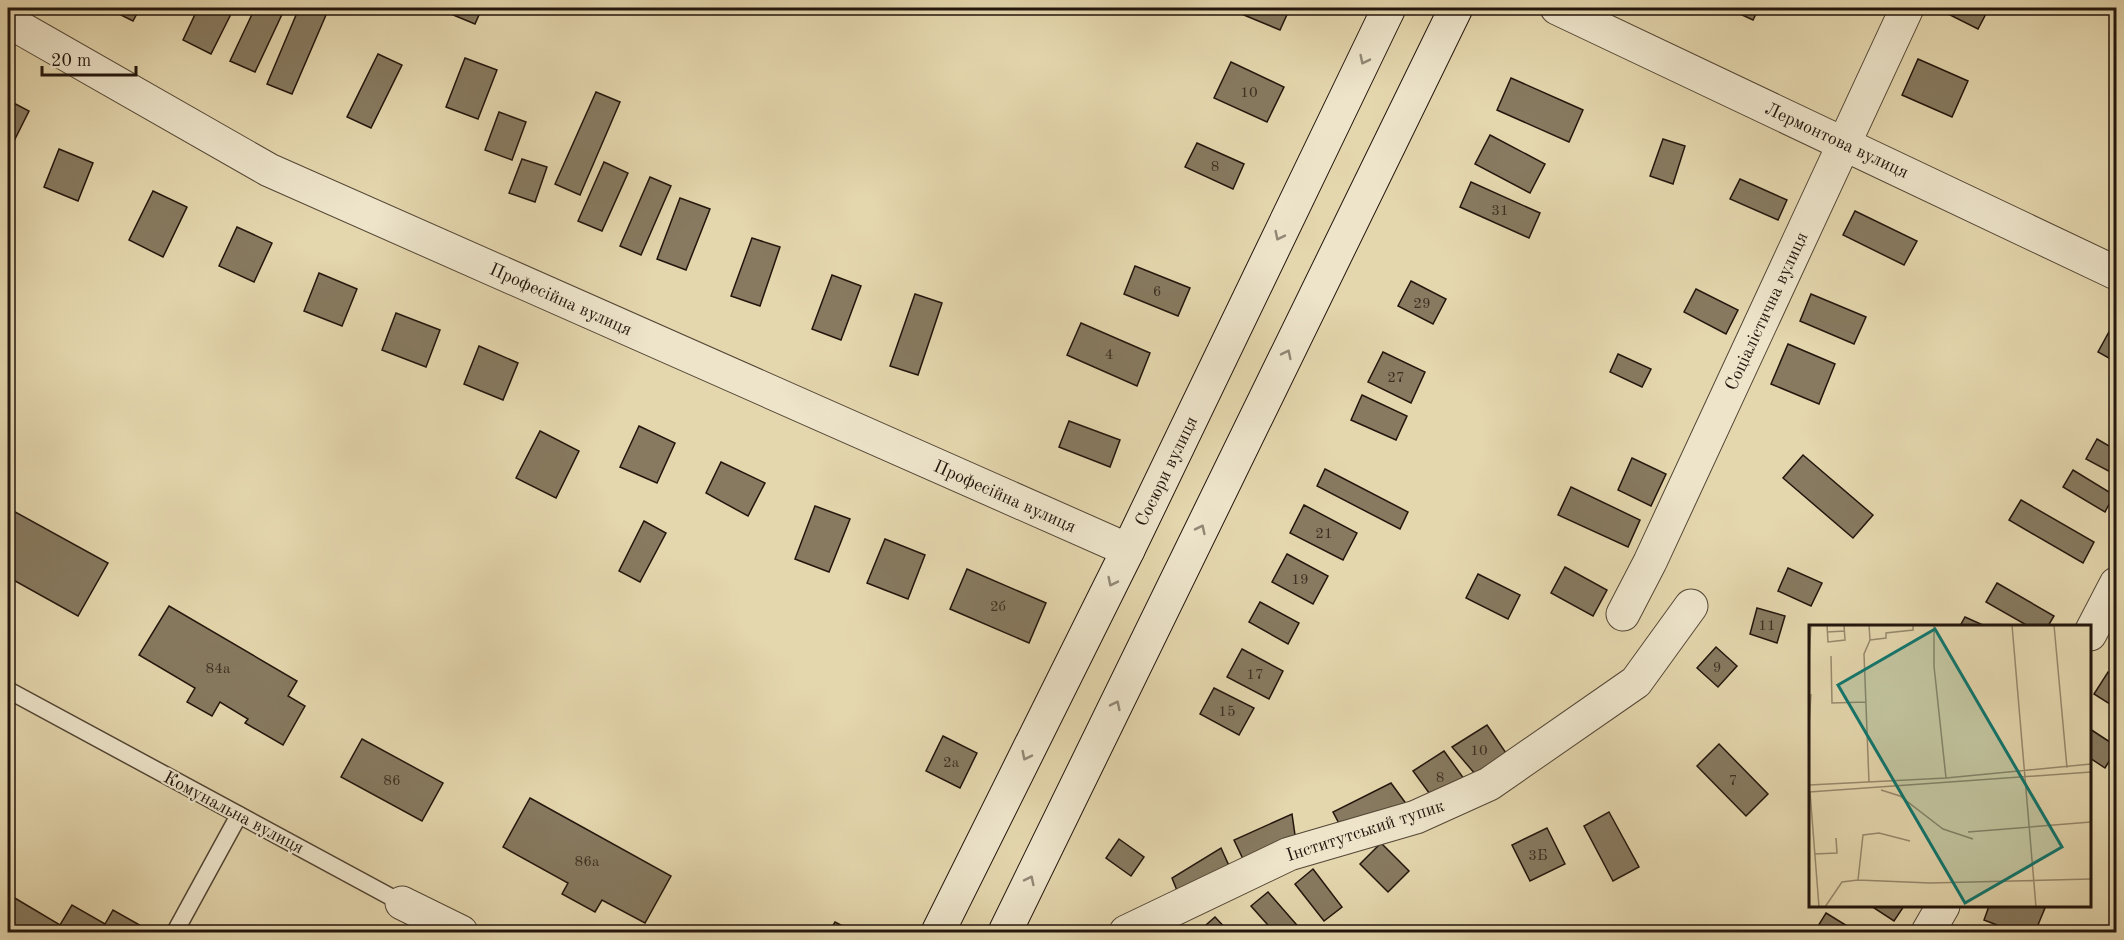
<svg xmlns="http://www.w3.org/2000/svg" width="2124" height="940" viewBox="0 0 2124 940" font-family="'Old Standard TT',serif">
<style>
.building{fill:#877a60;stroke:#23160d;stroke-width:1.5}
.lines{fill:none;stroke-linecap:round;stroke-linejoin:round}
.lane-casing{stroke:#534635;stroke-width:19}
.street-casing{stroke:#534635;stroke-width:35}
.secondary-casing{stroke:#23160d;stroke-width:35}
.lane{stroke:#ede4ca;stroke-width:16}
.street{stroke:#ede4ca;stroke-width:33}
.secondary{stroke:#ede4ca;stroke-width:33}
.oneway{stroke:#928775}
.labels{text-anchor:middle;stroke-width:4.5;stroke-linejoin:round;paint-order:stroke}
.number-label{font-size:15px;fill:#3c2f22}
.street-label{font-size:18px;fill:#23160d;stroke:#ede4ca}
.inset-road{fill:none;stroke:#97896d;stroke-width:1.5}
.view{fill:#0f766e;fill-opacity:0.15;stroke:#0f766e;stroke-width:3}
.inset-edge{fill:none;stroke:#23160d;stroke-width:3}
</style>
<rect width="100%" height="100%" fill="#e4d6ad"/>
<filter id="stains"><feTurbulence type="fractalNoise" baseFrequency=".00333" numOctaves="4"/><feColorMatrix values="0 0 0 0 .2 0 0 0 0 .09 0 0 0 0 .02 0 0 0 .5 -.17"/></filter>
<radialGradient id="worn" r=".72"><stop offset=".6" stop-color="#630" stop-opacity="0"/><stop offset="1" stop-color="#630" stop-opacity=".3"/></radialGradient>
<g class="building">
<path d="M107,8H140L133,21Z"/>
<path d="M198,8H234L211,54L183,40Z"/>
<path d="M255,8H285L255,72L230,61Z"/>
<path d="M299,8H307L326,15L292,94L267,84Z"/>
<path d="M454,8H482L475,24L451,14Z"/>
<path d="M1227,8H1290L1280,30Z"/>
<path d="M1727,8H1759L1753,20Z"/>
<path d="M1946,8H1989L1978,29L1944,12Z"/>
<path d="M378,54L402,65L371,128L347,117Z"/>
<path d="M465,58L497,70L478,119L446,107Z"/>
<path d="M1918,59L1968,81L1952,117L1902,95Z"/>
<path d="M1231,62L1284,87L1267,122L1214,98Z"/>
<path d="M1511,78L1583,110L1569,142L1497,110Z"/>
<path d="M596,92L620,102L580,195L555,184Z"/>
<path d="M8,100L29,111L8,153Z"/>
<path d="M499,112L526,122L512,160L485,150Z"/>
<path d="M1490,135L1545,164L1530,193L1475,164Z"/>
<path d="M1663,139L1685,146L1673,184L1650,176Z"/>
<path d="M1197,143L1244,164L1233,189L1185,167Z"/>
<path d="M59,149L93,163L78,201L44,187Z"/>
<path d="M522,159L547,167L535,202L509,193Z"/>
<path d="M604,162L628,173L602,231L578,221Z"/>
<path d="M650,177L671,186L641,255L620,246Z"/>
<path d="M1740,179L1787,200L1778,220L1730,199Z"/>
<path d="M1471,182L1540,213L1529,238L1460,207Z"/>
<path d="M153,191L187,207L163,257L129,240Z"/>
<path d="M680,198L710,209L686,270L657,259Z"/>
<path d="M1855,211L1917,241L1904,265L1843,235Z"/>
<path d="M237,227L272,243L254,282L219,266Z"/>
<path d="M752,238L780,247L760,306L731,296Z"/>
<path d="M1135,266L1190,288L1178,316L1124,294Z"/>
<path d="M319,273L357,289L342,326L304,311Z"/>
<path d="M832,275L861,286L841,340L812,329Z"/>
<path d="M1411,281L1446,299L1433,324L1398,306Z"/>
<path d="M1696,289L1738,310L1726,334L1684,312Z"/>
<path d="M915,294L942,303L918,375L890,366Z"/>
<path d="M1811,294L1866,317L1854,344L1800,321Z"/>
<path d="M396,313L440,330L426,367L382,350Z"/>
<path d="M2116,319V362L2098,352Z"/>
<path d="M1081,323L1150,353L1137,386L1067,355Z"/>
<path d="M1788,344L1835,364L1819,404L1771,384Z"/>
<path d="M479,346L518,363L503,400L464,384Z"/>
<path d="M1383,352L1425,372L1411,403L1368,382Z"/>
<path d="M1618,354L1651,369L1642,387L1610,372Z"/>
<path d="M1362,395L1407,416L1396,440L1351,420Z"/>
<path d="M1069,421L1120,440L1110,467L1059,447Z"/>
<path d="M639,426L675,443L657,483L620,467Z"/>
<path d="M540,431L579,451L556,498L516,478Z"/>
<path d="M2097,439L2116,450V475L2086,459Z"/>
<path d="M1803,455L1873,515L1853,538L1783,478Z"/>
<path d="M1632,458L1666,474L1651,506L1618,490Z"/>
<path d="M721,462L765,483L748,516L706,493Z"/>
<path d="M1325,469L1408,512L1400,529L1317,486Z"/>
<path d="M2073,470L2114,495L2105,512L2063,487Z"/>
<path d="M1571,487L1640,520L1628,547L1558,515Z"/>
<path d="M2021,500L2094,542L2083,563L2009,520Z"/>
<path d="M1304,505L1357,533L1343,560L1290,533Z"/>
<path d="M815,506L850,519L829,572L795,559Z"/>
<path d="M8,508L108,563L78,616L8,577Z"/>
<path d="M644,521L666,533L640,582L619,571Z"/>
<path d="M885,539L925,555L908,599L867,583Z"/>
<path d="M1287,554L1328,576L1313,604L1272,582Z"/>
<path d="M1565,567L1607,590L1593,616L1551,593Z"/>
<path d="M1788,568L1822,583L1811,606L1778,591Z"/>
<path d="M967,569L1046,603L1029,643L950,609Z"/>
<path d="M1478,574L1520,595L1508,619L1466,598Z"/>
<path d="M1997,583L2054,616L2048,626H2028L1986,602Z"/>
<path d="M1260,602L1299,623L1288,644L1249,622Z"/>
<path d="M169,606L297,681L288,696L305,706L283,745L245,723L248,719L220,702L212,716L187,702L195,688L139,655Z"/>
<path d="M1757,608L1785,616L1777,643L1750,634Z"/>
<path d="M1965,617L1985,626H1960Z"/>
<path d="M1716,647L1737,666L1718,687L1697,668Z"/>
<path d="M1242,649L1283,671L1269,699L1227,677Z"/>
<path d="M2108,672L2116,678V708L2094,694Z"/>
<path d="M1214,688L1254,708L1239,735L1200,714Z"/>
<path d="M1487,725L1506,753L1476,775L1452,747Z"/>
<path d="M2090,729L2116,746V750L2105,768L2090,758Z"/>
<path d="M943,736L977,753L960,788L926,771Z"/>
<path d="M362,739L443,783L422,821L341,777Z"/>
<path d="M1719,744L1768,794L1746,816L1697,766Z"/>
<path d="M1444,751L1467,783L1435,801L1413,771Z"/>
<path d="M1391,783L1407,805L1342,829L1333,812Z"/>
<path d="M530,798L671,876L645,923L602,900L595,912L562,894L568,883L503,847Z"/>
<path d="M1609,812L1639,867L1613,881L1584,826Z"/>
<path d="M1292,814L1295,835L1243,859L1234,840Z"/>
<path d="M1547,828L1565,864L1530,881L1512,845Z"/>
<path d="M1119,839L1144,857L1131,876L1106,858Z"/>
<path d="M1381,843L1409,871L1388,892L1360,864Z"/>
<path d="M1221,848L1230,868L1178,893L1172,878Z"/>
<path d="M1313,869L1342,907L1324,921L1295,884Z"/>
<path d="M1268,892L1303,932H1274L1251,906Z"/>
<path d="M8,894L60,925L72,905L105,924L113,910L152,932H8Z"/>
<path d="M1871,906H1904L1894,921Z"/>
<path d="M1989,906H2038L2045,908L2035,932H2015L1984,920Z"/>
<path d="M1826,913L1857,932H1818L1815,931Z"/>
<path d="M1215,917L1229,932H1198Z"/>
<path d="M835,922L854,932H829Z"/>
</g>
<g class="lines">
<defs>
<g id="lane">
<path d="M8,690L402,903"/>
<path d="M175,932L239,815"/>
</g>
<g id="street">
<path d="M1557,8L2116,273"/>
<path d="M8,21L269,170L1128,550"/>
<path d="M1623,614L1650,562L1907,8"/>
<path d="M2090,634L2116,584"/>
<path d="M402,903L461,932"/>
<path d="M1126,932L1289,854L1416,817L1489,784L1636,682L1691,606"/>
<path d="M1928,932L1943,906"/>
</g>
<g id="secondary">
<path d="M938,932L1128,550L1389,8"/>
<path d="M1005,932L1456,8"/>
</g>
</defs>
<use href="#lane" class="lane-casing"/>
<use href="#street" class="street-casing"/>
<use href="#secondary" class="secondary-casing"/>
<use href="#lane" class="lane"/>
<use href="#street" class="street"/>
<use href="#secondary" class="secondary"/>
</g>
<defs><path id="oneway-chevron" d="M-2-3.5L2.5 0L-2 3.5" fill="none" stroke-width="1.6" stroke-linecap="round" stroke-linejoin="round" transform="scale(1.5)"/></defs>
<g class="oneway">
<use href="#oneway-chevron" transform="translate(1364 60) rotate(116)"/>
<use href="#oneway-chevron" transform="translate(1279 236) rotate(116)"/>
<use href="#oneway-chevron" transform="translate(1287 354) rotate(-64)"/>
<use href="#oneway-chevron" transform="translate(1201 529) rotate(-64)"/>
<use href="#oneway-chevron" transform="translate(1112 582) rotate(116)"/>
<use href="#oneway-chevron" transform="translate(1116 705) rotate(-64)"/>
<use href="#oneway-chevron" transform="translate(1026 756) rotate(116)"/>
<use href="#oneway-chevron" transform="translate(1030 880) rotate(-64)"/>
</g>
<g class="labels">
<g class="number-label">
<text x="1249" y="97">10</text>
<text x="1215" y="171">8</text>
<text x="1500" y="215">31</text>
<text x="1157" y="296">6</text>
<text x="1422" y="308">29</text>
<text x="1109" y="359">4</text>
<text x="1396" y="382">27</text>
<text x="1324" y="538">21</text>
<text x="1300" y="584">19</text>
<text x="998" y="611">2б</text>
<text x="1767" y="630">11</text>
<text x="1717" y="672">9</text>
<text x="218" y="673">84а</text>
<text x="1255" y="679">17</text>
<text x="1227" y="716">15</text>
<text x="1479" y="755">10</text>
<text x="951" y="767">2а</text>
<text x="1440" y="782">8</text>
<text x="392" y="785">86</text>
<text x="1733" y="785">7</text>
<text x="1538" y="860">3Б</text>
<text x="587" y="866">86а</text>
</g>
<g class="street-label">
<text transform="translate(1837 140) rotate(25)" y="6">Лермонтова вулиця</text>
<text transform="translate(561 299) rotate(24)" y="6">Професійна вулиця</text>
<text transform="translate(1766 311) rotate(-65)" y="6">Соціалістична вулиця</text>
<text transform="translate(1166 471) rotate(-64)" y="6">Сосюри вулиця</text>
<text transform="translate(1005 496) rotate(24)" y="6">Професійна вулиця</text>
<text transform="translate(234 812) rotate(28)" y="6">Комунальна вулиця</text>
<text transform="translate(1365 830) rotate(-18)" y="6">Інститутський тупик</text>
</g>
</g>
<g transform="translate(1809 625)">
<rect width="282" height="282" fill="#e4d6ad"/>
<path class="inset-road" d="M18,0L19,17L36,15L35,0M125,0V41L137,153M203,0L227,282M245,0L258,143M18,7L36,6M61,15L77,13V8L104,5V0M22,31L23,78L57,77M0,32L2,0M0,100L2,69M60,157L55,29L61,15L60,0M0,160L137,153L282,139M72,165L91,171L134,204L164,214M0,167L282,147M1,167L10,282M159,207L282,197M5,229L28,228L27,213M49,255L54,210L70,208L101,216M16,282L33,257L49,255L121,258L282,254"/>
<path class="view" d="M126,4L253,222L156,278L29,60Z"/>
<rect width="282" height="282" class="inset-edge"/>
</g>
<rect width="2124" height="940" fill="none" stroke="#e4d6ad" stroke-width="30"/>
<rect x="9" y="9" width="2106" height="922" fill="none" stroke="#23160d" stroke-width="3"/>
<rect x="15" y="15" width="2094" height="910" fill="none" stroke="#23160d" stroke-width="1.5"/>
<path d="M42 66v9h94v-9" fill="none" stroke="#23160d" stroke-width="3"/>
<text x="51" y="66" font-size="18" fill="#23160d" stroke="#ede4ca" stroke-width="4.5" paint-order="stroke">20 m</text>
<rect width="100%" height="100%" filter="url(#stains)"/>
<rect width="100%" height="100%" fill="url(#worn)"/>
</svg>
